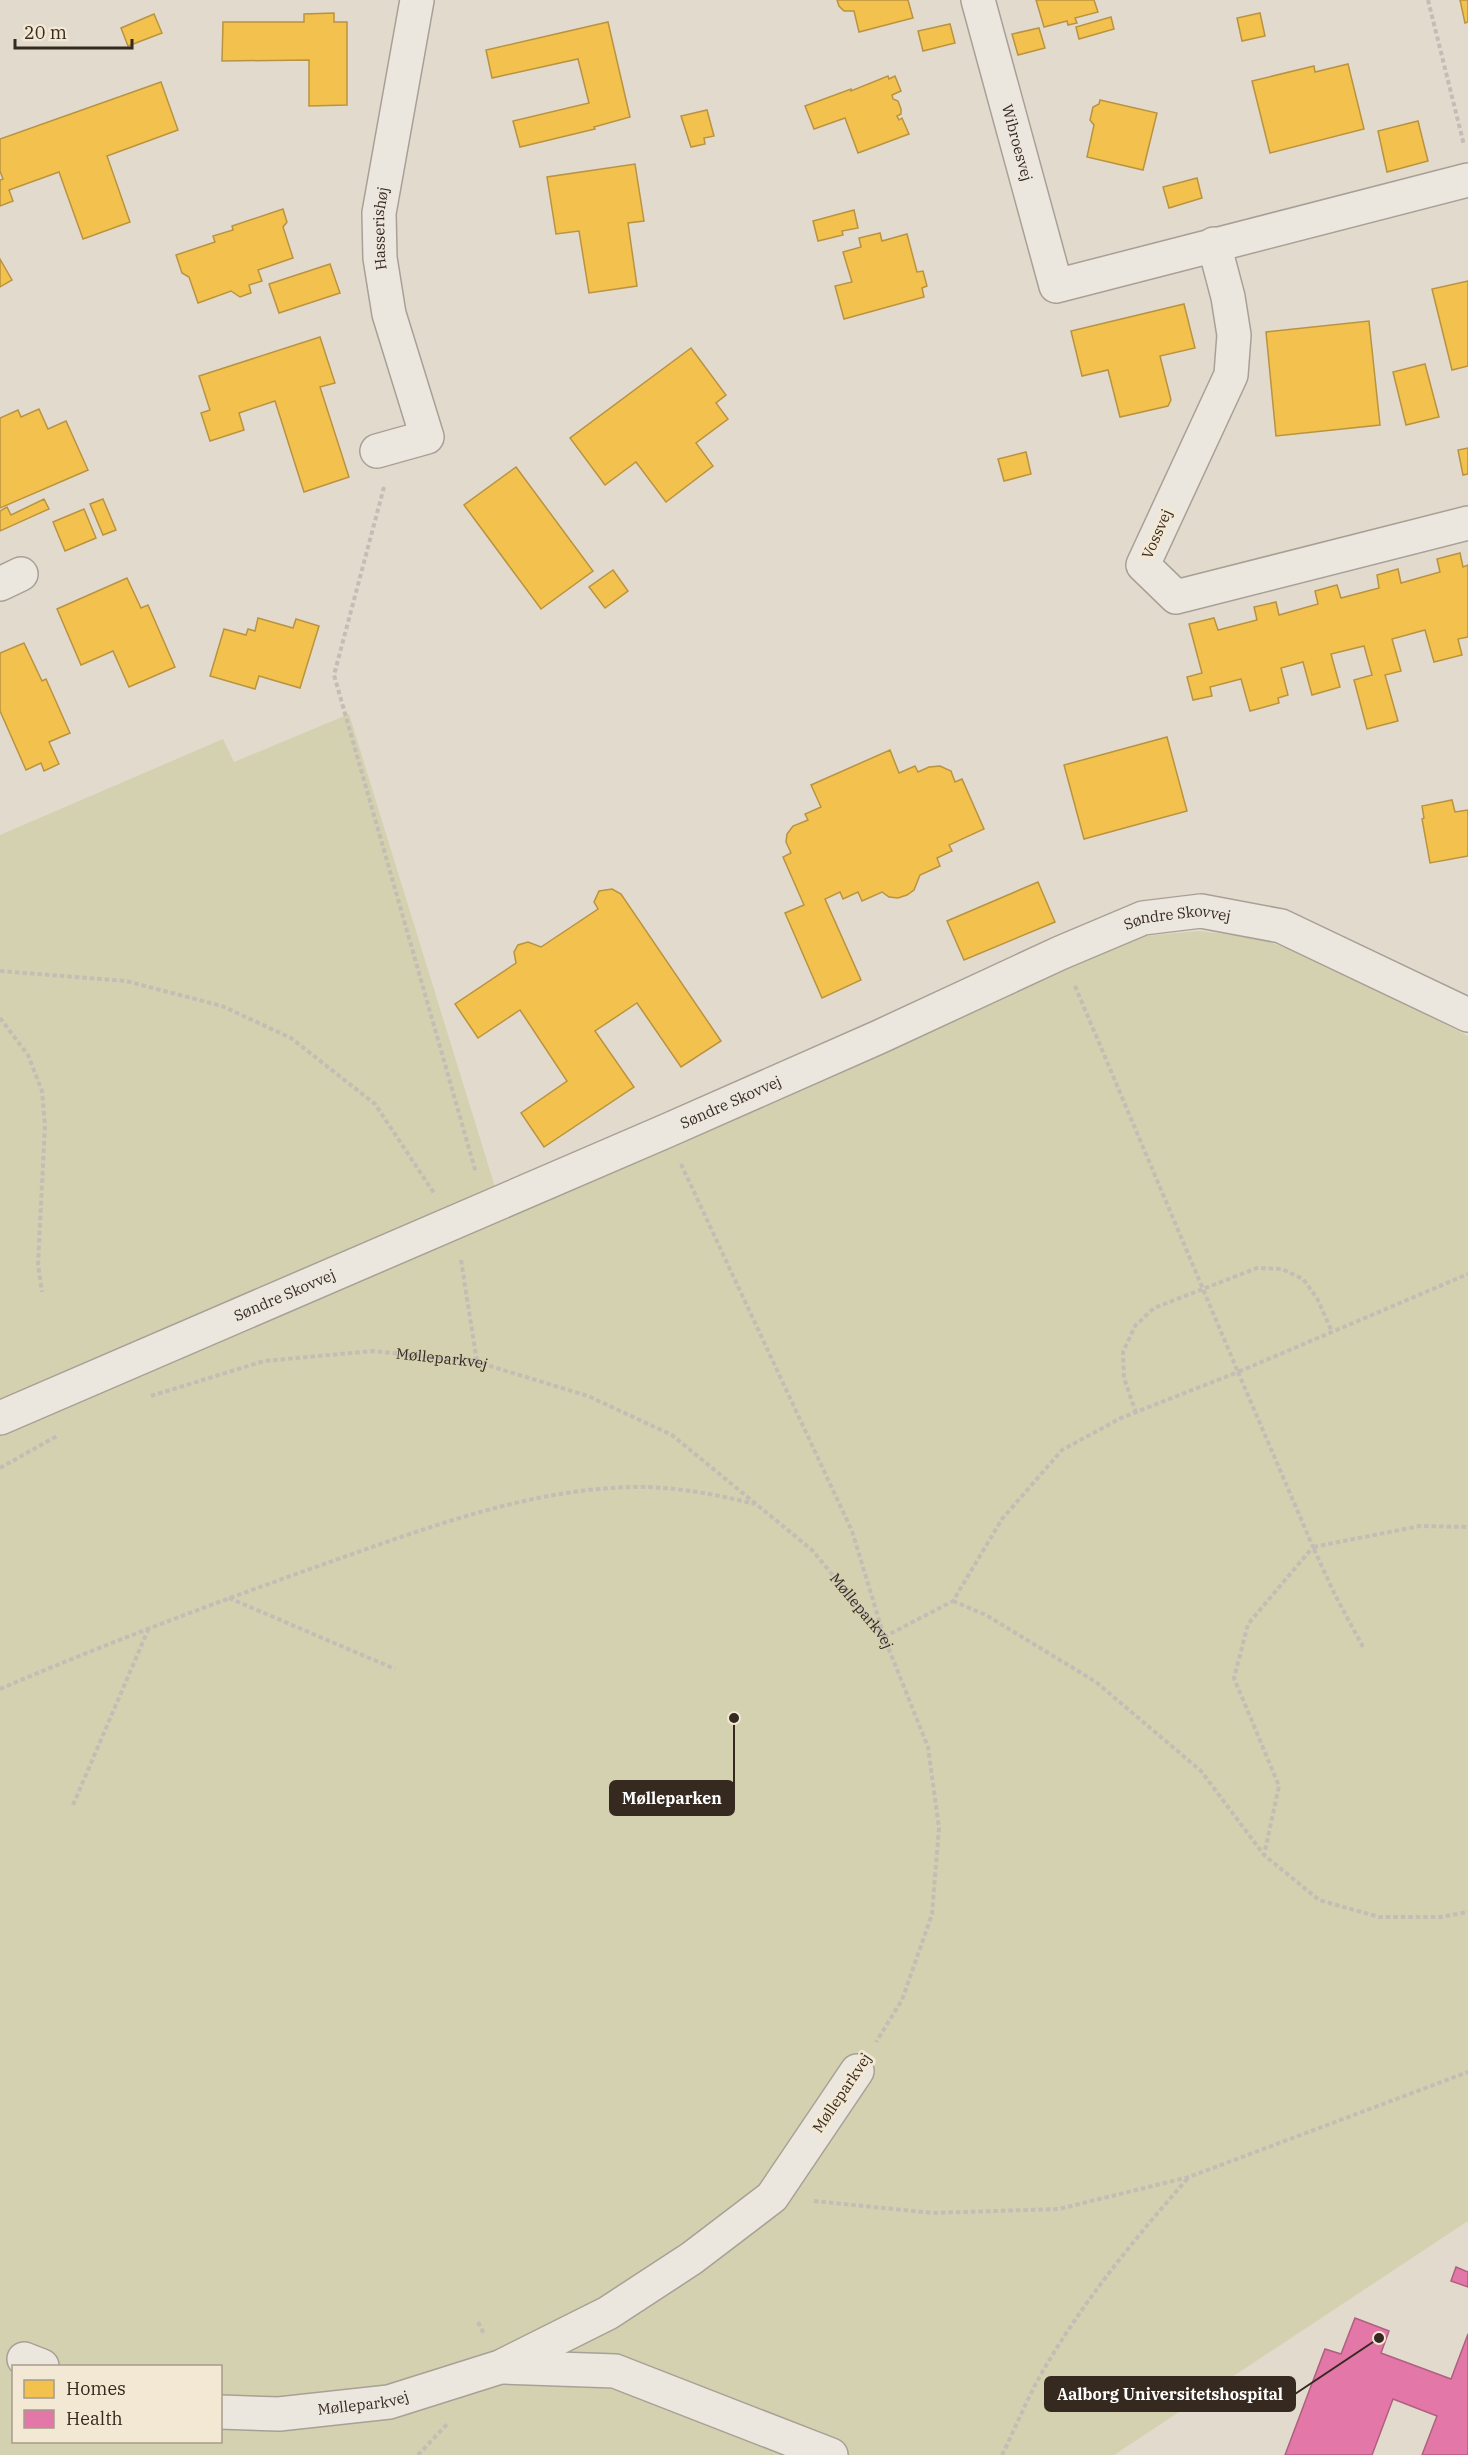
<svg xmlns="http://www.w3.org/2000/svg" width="1468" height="2455" viewBox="0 0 1468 2455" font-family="'IBM Plex Serif',serif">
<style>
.green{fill:#d3d1b0;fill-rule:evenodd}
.homes{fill:#f2c14e;stroke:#ba9340;stroke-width:1.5}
.health{fill:#e377a8;stroke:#af607f;stroke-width:1.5}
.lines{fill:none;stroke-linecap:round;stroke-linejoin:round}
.minor-casing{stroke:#a8a096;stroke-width:36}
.path{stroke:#c3bdb5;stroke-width:4;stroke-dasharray:4.5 3;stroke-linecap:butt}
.minor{stroke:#ebe7de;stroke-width:33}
.labels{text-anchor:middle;stroke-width:6;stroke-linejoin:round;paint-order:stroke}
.street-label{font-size:15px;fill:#36291f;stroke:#f3e8d3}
.leader{fill:none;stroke:#36291f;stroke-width:2}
.callout-dot{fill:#36291f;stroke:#f3e8d3;stroke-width:2}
.callout{fill:#36291f;stroke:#36291f;stroke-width:2}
.callout-label{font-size:16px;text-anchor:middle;font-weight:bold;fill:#fff}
</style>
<rect width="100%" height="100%" fill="#e2dbcd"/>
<path class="green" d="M349,714L504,1216L1029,985L1145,936L1199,931L1258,938L1313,957L1468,1036V2221L1114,2455H0V835L223,739L234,762ZM14,2366H220V2442H14Z"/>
<g class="homes">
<path d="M837,0H908L913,18L859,32L854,11H844L839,6Z"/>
<path d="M1036,0H1094L1098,12L1075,18L1077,23L1068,25L1067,21L1044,27Z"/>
<path d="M1460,0H1468V22L1465,23Z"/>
<path d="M334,13V22H347V105L309,106V60L222,61L223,22H304V14Z"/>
<path d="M1260,13L1265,36L1242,41L1237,18Z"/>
<path d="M154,14L162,33L128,46L121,28Z"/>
<path d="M1111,17L1114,29L1079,39L1076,27Z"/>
<path d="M608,22L630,117L594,127L595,129L520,147L513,121L589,103L578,59L492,78L486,50Z"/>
<path d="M950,24L955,43L923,51L918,31Z"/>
<path d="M1039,28L1045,48L1018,55L1012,34Z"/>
<path d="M1348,64L1364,129L1270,153L1252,81L1314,66L1315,72Z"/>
<path d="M888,76L889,79L895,76L901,91L892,95L893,99L898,101L901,109V114L897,116L899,120L902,118L909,134L858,153L845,118L814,129L805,106L851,89V91Z"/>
<path d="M161,82L178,130L107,156L130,222L83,239L59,172L9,190L13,201L0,206V180L3,179L0,171V139Z"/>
<path d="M1100,100L1157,113L1143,170L1087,157L1094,125L1090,120L1093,107L1099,104Z"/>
<path d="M707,110L714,136L704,138L705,144L691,147L681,116Z"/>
<path d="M1418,121L1428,161L1387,172L1378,131Z"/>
<path d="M635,164L644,221L628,223L637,286L589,293L579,231L556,234L547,177Z"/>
<path d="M1197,178L1202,198L1169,208L1163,187Z"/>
<path d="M283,209L287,222L283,227L293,258L258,270L262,281L249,285L251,293L240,297L231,291L198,303L189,277L182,273L176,255L215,242L213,236L233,230L232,226Z"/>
<path d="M854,210L858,228L842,231L843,235L818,241L813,221Z"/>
<path d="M880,233L882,241L907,234L917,272L923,271L927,286L922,288L924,297L844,319L835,286L852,282L843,252L861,247L859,238Z"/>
<path d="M0,259L12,280L0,287Z"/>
<path d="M330,264L340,293L279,313L269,284Z"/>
<path d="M1468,281V366L1452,370L1432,289Z"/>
<path d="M1184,304L1195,348L1160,356L1171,400L1168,406L1120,417L1108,370L1082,376L1071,331Z"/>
<path d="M1369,321L1380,425L1276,436L1266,332Z"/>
<path d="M320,337L335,383L320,387L349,477L304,492L275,401L239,413L244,430L210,441L201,413L210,410L199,376Z"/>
<path d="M691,348L726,395L716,403L728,419L696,443L713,466L666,502L636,462L605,485L570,438Z"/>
<path d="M1425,364L1439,417L1406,425L1393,372Z"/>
<path d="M39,409L48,429L66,421L88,470L0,508V418L18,410L21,417Z"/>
<path d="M1468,448V474L1463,475L1458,450Z"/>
<path d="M1026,452L1031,474L1004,481L998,459Z"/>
<path d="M516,467L593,571L541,609L464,505Z"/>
<path d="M44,499L49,509L0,531V511L7,507L11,515Z"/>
<path d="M103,499L116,530L103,535L90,504Z"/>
<path d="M84,509L96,538L65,551L53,522Z"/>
<path d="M1460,553L1463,567L1468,565V637L1458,639L1462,655L1434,662L1425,630L1392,639L1401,671L1385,675L1398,721L1367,729L1354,680L1372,675L1364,646L1331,654L1340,687L1312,695L1303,662L1281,668L1288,695L1278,698L1279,703L1250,711L1241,679L1210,687L1212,696L1193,700L1187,677L1202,673L1189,624L1214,618L1218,630L1257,620L1254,607L1276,602L1279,615L1318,604L1315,591L1337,585L1341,598L1379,588L1377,575L1398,569L1401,583L1440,572L1437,559Z"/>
<path d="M613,570L628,591L605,608L589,587Z"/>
<path d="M127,578L141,608L148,605L175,667L129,687L113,651L81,665L57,609Z"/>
<path d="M258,618L293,628L296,619L319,626L300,688L259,676L255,689L210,676L224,629L246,635L248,629L255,631Z"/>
<path d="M24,643L42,681L46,679L70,733L49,742L59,764L44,771L41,763L26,770L0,711V653Z"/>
<path d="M1167,737L1187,811L1084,839L1064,765Z"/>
<path d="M890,750L899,773L915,766L918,772L929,767L940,766L951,771L955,782L962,779L984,829L949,845L952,851L937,858L940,866L920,875L914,890L907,895L898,898L889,897L882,892L862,901L858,892L843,899L840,892L825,899L861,980L822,998L785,913L804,905L783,857L791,853L786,842L787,834L793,826L808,820L805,814L821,807L811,785Z"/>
<path d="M1452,800L1455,812L1468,810V856L1430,863L1422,819L1424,818L1422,806Z"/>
<path d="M1038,882L1055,922L964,960L947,921Z"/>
<path d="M612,889L621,894L721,1041L681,1067L637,1003L595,1031L634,1087L544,1147L521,1113L567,1081L520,1010L478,1038L455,1004L516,963L514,952L518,945L528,942L541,947L598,909L594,902L599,891Z"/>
</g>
<g class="health">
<path d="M1456,2267L1468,2272V2287L1451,2281Z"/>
<path d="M1355,2318L1389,2331L1381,2353L1451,2379L1468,2334V2455H1422L1437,2416L1393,2399L1372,2455H1285L1325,2349L1341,2354Z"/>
</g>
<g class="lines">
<defs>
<g id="minor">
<path id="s2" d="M978,0L1056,286L1468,180"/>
<path d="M1214,244L1228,297L1234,335L1231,375L1143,565L1176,597L1468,523"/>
<path id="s3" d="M377,451L427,437L389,314L380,258L379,213L417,0"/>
<path d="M0,584L21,574"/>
<path id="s4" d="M0,1418L666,1131L879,1037L1060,953L1143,918L1201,911L1281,926L1468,1015"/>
<path d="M24,2359L42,2366"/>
<path d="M504,2367L615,2371L831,2455"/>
<path id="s5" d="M220,2412L279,2414L389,2402L500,2367L608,2313L692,2258L772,2197L857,2071"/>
</g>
</defs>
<use href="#minor" class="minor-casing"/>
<g class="path">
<path d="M1428,0L1464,145"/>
<path d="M384,487L334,675L476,1173"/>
<path d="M0,971L126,981L222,1006L291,1038L375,1104L434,1193"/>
<path d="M1075,986L1238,1372L1468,1274"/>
<path d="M0,1018L28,1055L42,1091L45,1125L38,1265L42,1292"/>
<path d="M681,1164L852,1531L883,1633"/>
<path d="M461,1260L477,1362"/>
<path id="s1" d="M151,1396L264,1361L373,1351L477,1362L588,1396L672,1435L812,1550L884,1637L928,1747L939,1828L932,1914L902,2000L876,2042"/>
<path d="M1136,1413L1124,1378L1123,1352L1135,1326L1154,1308L1257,1268L1282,1269L1303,1279L1317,1298L1332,1332"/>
<path d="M0,1468L57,1436"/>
<path d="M229,1598L395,1669"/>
<path d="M953,1601L986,1615L1096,1682L1201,1771L1264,1855L1319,1900L1379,1917H1440L1468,1912"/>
<path d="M884,1637L953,1601L1002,1519L1062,1450L1121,1418L1238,1372L1313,1547L1248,1624L1234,1678L1279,1786L1264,1855"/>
<path d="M1363,1647L1335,1595L1313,1547L1420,1526L1468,1527"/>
<path d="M0,1689C107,1643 217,1602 327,1563C424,1529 525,1490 630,1487C673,1486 714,1494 755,1504"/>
<path d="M73,1805L148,1630"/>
<path d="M814,2201L933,2213L1059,2209L1189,2177L1468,2072"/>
<path d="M478,2322L484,2334"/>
<path d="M418,2455L448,2423"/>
<path d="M1002,2455C1015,2429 1026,2401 1040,2376C1081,2304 1134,2239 1189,2177"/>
</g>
<use href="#minor" class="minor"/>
</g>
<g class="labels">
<g class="street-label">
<text dy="5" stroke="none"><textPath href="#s2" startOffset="148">Wibroesvej</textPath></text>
<text dy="5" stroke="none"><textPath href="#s3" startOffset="267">Hasserishøj</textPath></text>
<text transform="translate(1157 534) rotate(-66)" y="5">Vossvej</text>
<text dy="5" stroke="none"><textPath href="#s4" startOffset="1282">Søndre Skovvej</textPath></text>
<text dy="5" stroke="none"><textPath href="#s4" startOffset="796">Søndre Skovvej</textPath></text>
<text dy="5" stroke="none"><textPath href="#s4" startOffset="310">Søndre Skovvej</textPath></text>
<text dy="5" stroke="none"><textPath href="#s1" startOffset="297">Mølleparkvej</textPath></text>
<text dy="5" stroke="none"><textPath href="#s1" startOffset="801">Mølleparkvej</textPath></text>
<text transform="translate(842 2093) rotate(-56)" y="5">Mølleparkvej</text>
<text dy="5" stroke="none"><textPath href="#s5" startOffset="144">Mølleparkvej</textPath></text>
</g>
</g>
<path class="leader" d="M734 1718L734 1798M1379 2338L1295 2394"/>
<g class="callout-dot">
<circle cx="734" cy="1718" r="6"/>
<circle cx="1379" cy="2338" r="6"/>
</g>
<g class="callout">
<rect x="610" y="1781" width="124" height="34" rx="6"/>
<rect x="1045" y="2377" width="250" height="34" rx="6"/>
</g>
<g class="callout-label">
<text x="672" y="1804">Mølleparken</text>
<text x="1170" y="2400">Aalborg Universitetshospital</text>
</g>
<rect x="12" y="2365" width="210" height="78" fill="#f3e8d3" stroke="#a79c8b" stroke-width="1.5"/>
<rect x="24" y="2380" width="30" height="18" fill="#f2c14e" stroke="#a79c8b" stroke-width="1.5"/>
<text x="66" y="2395" font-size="18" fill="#36291f">Homes</text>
<rect x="24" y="2410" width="30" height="18" fill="#e377a8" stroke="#a79c8b" stroke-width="1.5"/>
<text x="66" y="2425" font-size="18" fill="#36291f">Health</text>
<path d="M15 39v9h117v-9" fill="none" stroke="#36291f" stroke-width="3"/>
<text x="24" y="39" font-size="18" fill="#36291f" stroke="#f3e8d3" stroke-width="4.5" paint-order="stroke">20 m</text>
</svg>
